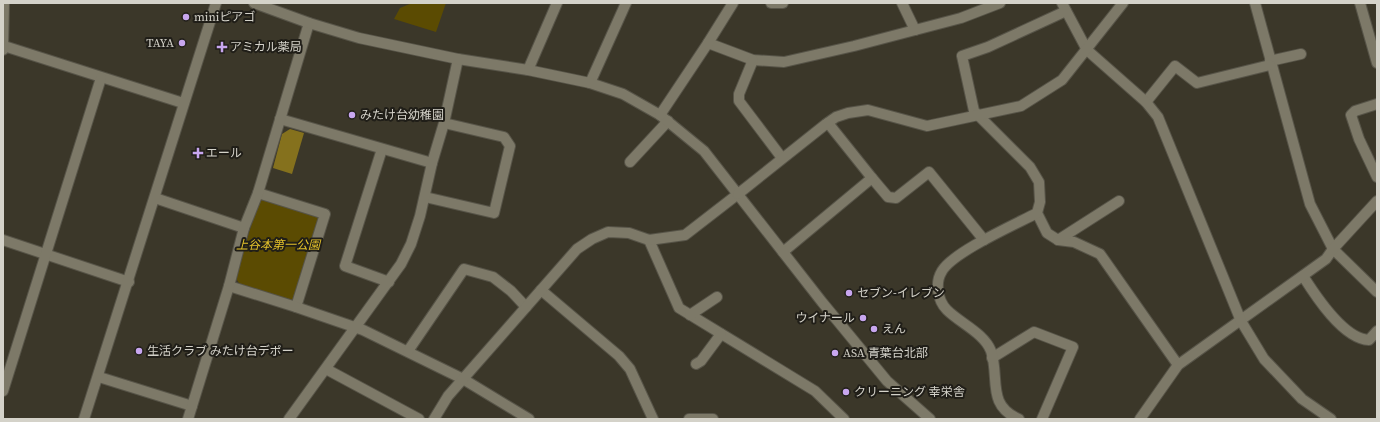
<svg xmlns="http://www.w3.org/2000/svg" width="1380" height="422" viewBox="0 0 1380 422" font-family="'Source Serif 4','Noto Sans JP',serif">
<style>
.green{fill:#5b4b02}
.water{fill:#85711d}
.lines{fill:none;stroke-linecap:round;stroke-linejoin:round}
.minor-casing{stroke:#575448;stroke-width:12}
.tertiary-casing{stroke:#575448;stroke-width:12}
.minor{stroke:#7d7968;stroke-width:10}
.tertiary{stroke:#7d7968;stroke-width:10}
.poi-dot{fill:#c8a6ef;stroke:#201e18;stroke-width:1.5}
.labels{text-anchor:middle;stroke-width:4;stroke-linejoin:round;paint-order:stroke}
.poi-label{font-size:12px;fill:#d4d2c9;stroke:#201e18;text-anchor:start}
.park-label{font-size:12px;font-style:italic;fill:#e2c02a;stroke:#201e18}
</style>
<rect width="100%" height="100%" fill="#3b3729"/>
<g class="green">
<path d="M412,3H446L436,32L394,19L400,8Z"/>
<path d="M261,194L322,213L294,304L241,286L235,277Z"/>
</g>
<path class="water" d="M290,129L304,133L292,174L273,168L282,134Z"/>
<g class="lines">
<defs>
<g id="minor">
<path d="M771,3H783"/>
<path d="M902,3L915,30"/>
<path d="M1062,3L1087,50"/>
<path d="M1255,3L1310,204L1333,249L1377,292"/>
<path d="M1360,3L1377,63"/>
<path d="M1066,11L988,47L962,56L974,111L1030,167L1039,182L1040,202L1037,213L1047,233L1058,240L1074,242L1100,254L1178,365"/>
<path d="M708,43L753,60L784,62L854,46L961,18L1000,3"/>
<path d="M4,46L183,103"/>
<path d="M3,50L4,3"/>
<path d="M753,60L739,94V101L782,158"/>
<path d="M1270,61L1301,54"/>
<path d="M528,70L557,3"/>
<path d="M590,83L626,3"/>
<path d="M1146,102L1175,66L1197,83L1270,65"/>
<path d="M1377,104L1355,111L1351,115L1359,139L1377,177"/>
<path d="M280,119L432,163"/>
<path d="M382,149L345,266L389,282"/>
<path d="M630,162L668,121"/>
<path d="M872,178L888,197L896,198L929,172L984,240"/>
<path d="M258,193L325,214L296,307"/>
<path d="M425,197L494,213L510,146L504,137L444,123"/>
<path d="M155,198L244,228"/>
<path d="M3,240L129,282"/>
<path d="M649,240L679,308L815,391L844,419"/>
<path d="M1058,240L1119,201"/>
<path d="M783,252L872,178L828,123"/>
<path d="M1303,276C1315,295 1343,339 1369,340L1377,331"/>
<path d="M229,286L296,307L363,330L463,379L529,419"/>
<path d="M541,290L619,356L630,369L653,419"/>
<path d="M690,315L717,297"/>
<path d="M408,351L464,269L493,277L511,291L526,307"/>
<path d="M992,358L1034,332L1073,347L1042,419"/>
<path d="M696,364L701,361L721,334"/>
<path d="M326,369L419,419"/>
<path d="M99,377L192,406"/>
<path d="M3,391L101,78"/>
<path d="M188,419L229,286L244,228L258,193L309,23"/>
<path d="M289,419L401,264L411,244L420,216L432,163L444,123L458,59"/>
<path d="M434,419L448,396L577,249L592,239L608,232L629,233L649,240L685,235L738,194"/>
<path d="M689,419H713"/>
<path d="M1019,419C986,405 1000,378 991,351C984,333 960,323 947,310C937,300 935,282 942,271C953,252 1016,224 1037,213"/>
<path d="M1140,419L1178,365L1326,259L1333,249L1377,201"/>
</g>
<g id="tertiary">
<path d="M254,3L309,23L359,38L458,59L528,70L590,83L623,94L660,115L704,151L822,302L887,381L930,419"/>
<path d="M1087,50L1146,102L1158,117L1241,321L1264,359L1302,399L1331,419"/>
<path d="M660,115L708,43L733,3"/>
<path d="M738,194L826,124L836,117L848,113L868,110L927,126L1021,106L1062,80L1123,3"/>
<path d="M84,419L216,3"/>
</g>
</defs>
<use href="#minor" class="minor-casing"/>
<use href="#tertiary" class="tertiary-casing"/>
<use href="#minor" class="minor"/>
<use href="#tertiary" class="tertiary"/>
</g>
<g class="poi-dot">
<circle cx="186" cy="17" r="4"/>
<circle cx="182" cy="43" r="4"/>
<path d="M220 41h4v4h4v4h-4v4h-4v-4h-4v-4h4z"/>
<circle cx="352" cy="115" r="4"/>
<path d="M196 147h4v4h4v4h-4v4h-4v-4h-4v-4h4z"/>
<circle cx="849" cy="293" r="4"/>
<circle cx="863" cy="318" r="4"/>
<circle cx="874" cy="329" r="4"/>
<circle cx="139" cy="351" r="4"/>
<circle cx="835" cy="353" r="4"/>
<circle cx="846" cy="392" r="4"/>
</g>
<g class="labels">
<g class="poi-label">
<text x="194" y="21">miniピアゴ</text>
<text x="174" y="47" text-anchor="end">TAYA</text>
<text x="230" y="51">アミカル薬局</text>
<text x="360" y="119">みたけ台幼稚園</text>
<text x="206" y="157">エール</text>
<text x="857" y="297">セブン-イレブン</text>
<text x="855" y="322" text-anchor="end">ウイナール</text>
<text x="882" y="333">えん</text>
<text x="147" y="355">生活クラブ みたけ台デポー</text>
<text x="843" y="357">ASA 青葉台北部</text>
<text x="854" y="396">クリーニング 幸栄舎</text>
</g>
<g class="park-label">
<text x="278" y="249">上谷本第一公園</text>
</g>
</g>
<rect width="1380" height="422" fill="none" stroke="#d4d2c9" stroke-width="8"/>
</svg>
